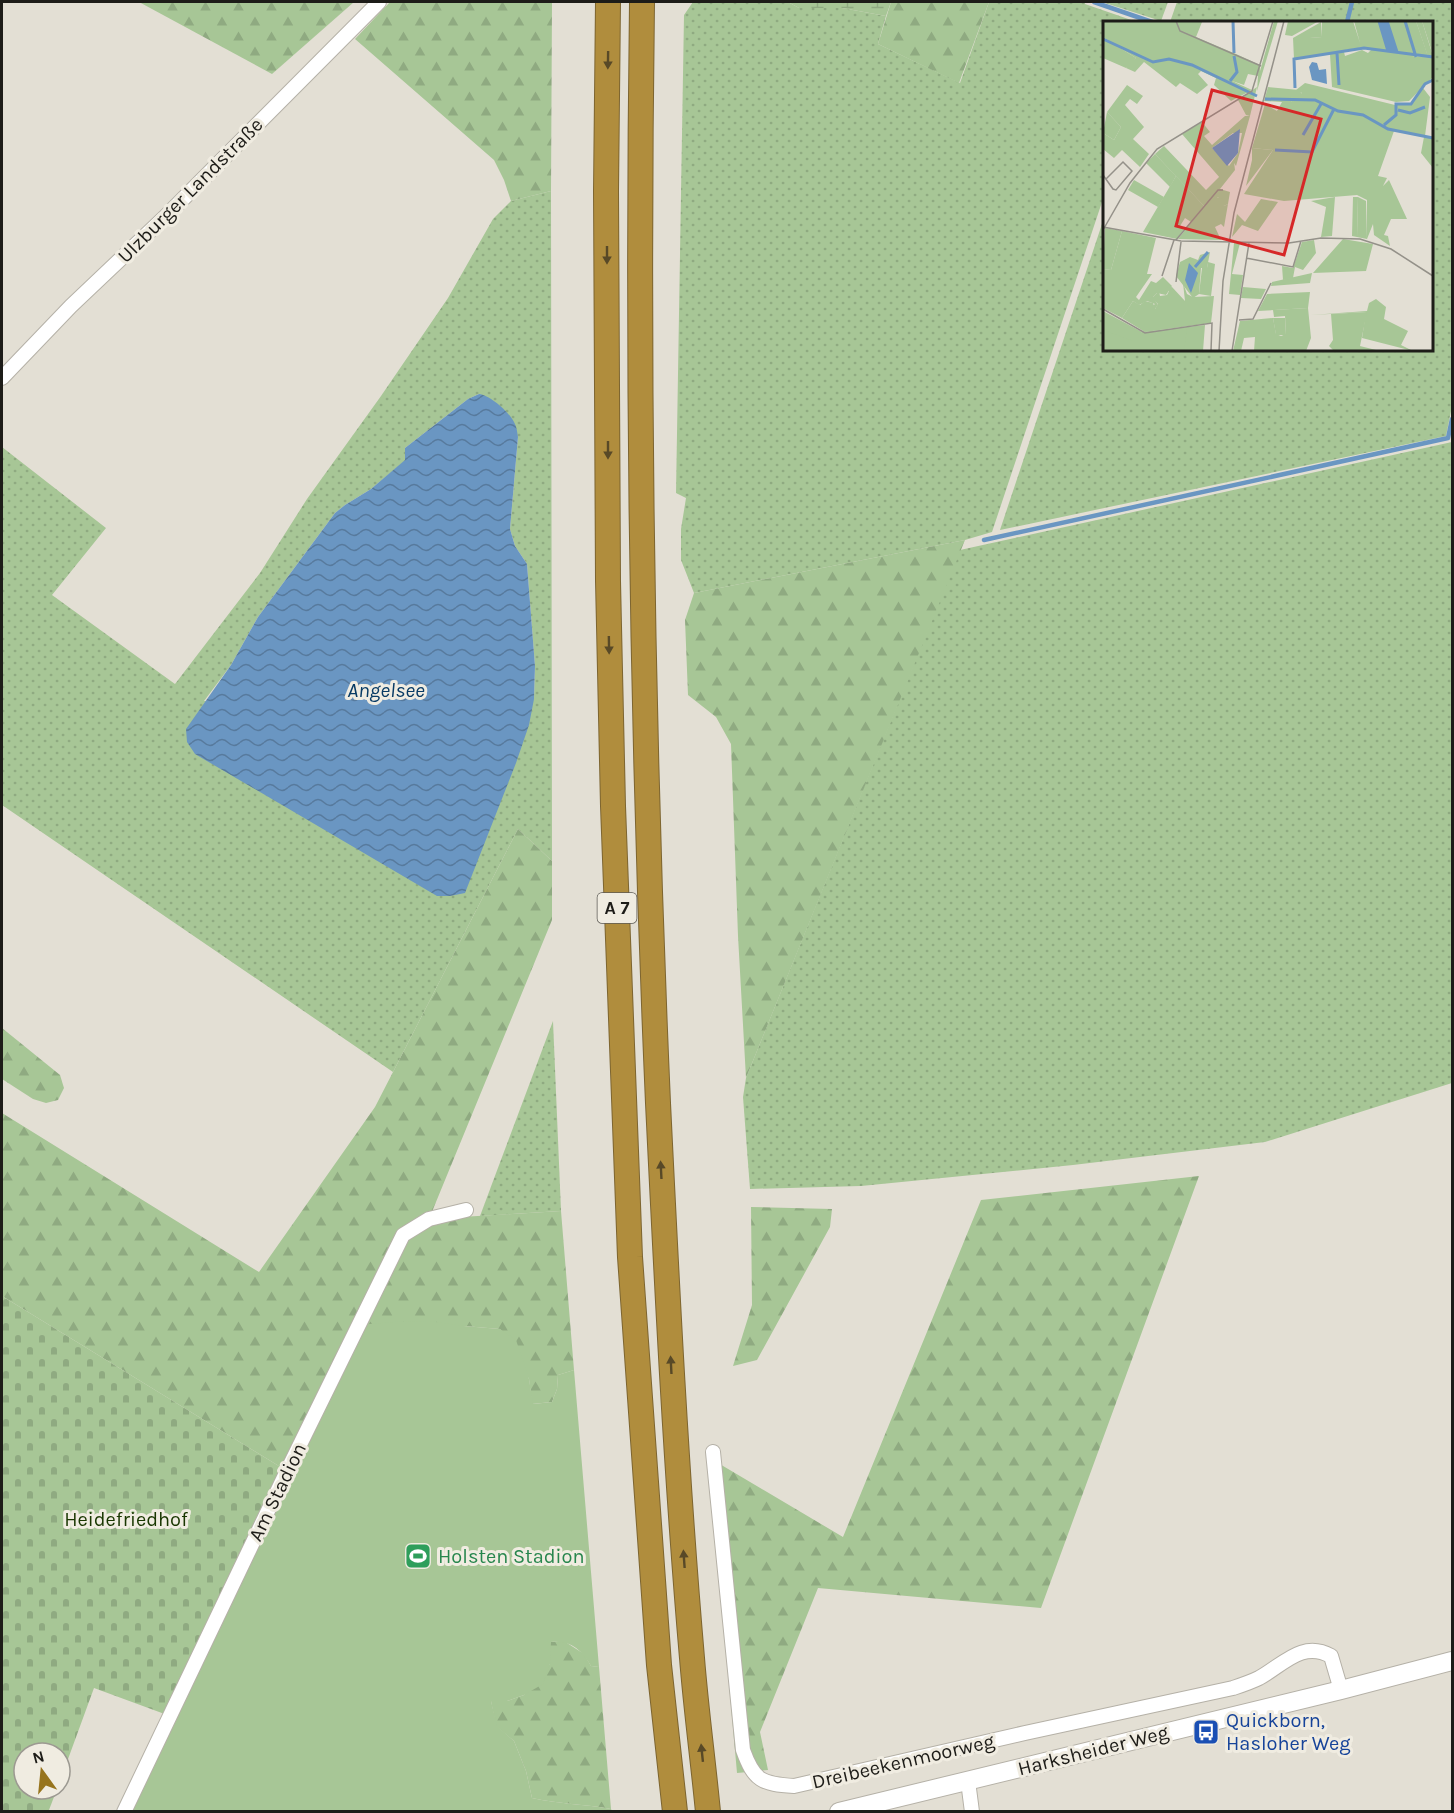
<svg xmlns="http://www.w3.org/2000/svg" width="1454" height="1813" viewBox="0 0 1454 1813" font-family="Karla,sans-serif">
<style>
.grass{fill:url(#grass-dots);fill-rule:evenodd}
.forest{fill:url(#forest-firs)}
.wetland{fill:url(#wetland-marsh)}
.cemetery{fill:url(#cemetery-stones)}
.garden{fill:#a7c696}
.water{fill:url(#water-waves)}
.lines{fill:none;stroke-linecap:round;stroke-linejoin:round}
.stream{stroke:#6a96c2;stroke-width:4.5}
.street-casing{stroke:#b5b1a7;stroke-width:16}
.secondary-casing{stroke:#b5b1a7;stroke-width:20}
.highway-casing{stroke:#7d6530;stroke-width:26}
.street{stroke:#fff;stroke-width:14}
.secondary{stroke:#fff;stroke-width:18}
.highway{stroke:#b08d3d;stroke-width:24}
.oneway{fill:#584927}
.labels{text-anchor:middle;stroke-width:6;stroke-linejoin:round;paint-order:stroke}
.shield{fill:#f0ece1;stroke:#5c5a54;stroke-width:1.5}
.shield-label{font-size:18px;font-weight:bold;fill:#1d1c18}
.street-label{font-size:20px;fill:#1d1c18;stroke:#f0ece1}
.park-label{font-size:20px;fill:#193700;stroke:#f0ece1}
.leisure-label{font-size:20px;fill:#27864d;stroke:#f0ece1;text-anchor:start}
.transit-label{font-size:20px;fill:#164399;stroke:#f0ece1;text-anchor:start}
.water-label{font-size:21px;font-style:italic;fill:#083b65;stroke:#f0ece1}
.inset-river{fill:none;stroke:#6a96c2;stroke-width:3}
.inset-road{fill:none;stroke:#949189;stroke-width:1.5}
.view{fill:#d62828;fill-opacity:0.15;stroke:#d62828;stroke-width:3}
.inset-edge{fill:none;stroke:#1d1c18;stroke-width:3}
</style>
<defs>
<pattern id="grass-dots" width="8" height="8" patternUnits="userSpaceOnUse" patternTransform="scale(1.5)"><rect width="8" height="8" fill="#a7c696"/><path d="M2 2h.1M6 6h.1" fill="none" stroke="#8faa81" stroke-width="1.8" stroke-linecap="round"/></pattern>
<pattern id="forest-firs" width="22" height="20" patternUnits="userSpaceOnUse" patternTransform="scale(1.5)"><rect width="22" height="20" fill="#a7c696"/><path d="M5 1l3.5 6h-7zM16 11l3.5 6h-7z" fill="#8faa81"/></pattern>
<pattern id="wetland-marsh" width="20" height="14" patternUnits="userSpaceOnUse" patternTransform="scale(1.5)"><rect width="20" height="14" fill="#a7c696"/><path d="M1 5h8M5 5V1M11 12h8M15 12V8" fill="none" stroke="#8faa81"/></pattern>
<pattern id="cemetery-stones" width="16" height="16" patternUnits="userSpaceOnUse" patternTransform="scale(1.5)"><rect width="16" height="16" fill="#a7c696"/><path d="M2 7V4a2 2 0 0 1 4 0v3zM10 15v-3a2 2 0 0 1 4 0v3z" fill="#8faa81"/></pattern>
<pattern id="water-waves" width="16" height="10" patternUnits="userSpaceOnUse" patternTransform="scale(1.5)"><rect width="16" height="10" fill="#6a96c2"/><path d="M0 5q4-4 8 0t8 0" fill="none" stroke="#577a9d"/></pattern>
</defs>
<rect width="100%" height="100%" fill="#e3dfd4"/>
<g class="grass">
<path d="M693,2H788L799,8H842L886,16L878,44L960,83L989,2H1085V4L1137,22H1104V196L992,532L965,540L694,593L681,560V529L686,498L676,493L684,15Z"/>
<path d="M1102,2H1168L1161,21Z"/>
<path d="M1177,2H1452V406L1446,436L1000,530L1104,218V350H1432V22H1170Z"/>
<path d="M551,191L552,861L518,829L393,1072L2,805V447L106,528L52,595L175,684L260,573L307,499L381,396L448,298L493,219L511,201ZM479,394L518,437L510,529L515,546L527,564L535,666L534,699L204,701L231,665L258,617L335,513L345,505L371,489L406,460L405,448L468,399Z"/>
<path d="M1452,442V1083L1265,1142L1073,1165L861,1186L750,1189L743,1097L746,1078L960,550Z"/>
<path d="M553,1021L561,1211L480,1216Z"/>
</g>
<g class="forest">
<path d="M139,2H354L272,74Z"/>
<path d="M390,2H552L551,191L511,201L504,180L494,160L355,39Z"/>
<path d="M891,2H989L959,83L878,44Z"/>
<path d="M965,540L746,1078L738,936L731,744L716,717L688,695L685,620L694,593Z"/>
<path d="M518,829L552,861V920L429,1219L561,1211L574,1370L558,1375L557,1389L552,1402L532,1404L529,1379L500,1329L464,1326L287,1471L2,1296V1113L259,1272L375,1107Z"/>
<path d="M2,1028L60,1075L64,1088L58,1100L46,1103L33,1099L2,1079Z"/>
<path d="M1199,1176L1041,1608L818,1588L760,1732L768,1770L737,1773L711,1481L718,1463L843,1537L981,1200Z"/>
<path d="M751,1207L832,1209L830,1227L757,1360L733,1366L752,1305Z"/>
<path d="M564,1641L584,1654L591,1666L599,1667L611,1809C585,1804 558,1804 532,1798L526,1771L514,1741L496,1726L491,1701H507L524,1695L550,1664V1642Z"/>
</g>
<path class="wetland" d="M788,2H891L886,16L842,8H799Z"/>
<path class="cemetery" d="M2,1296L287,1471L170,1716L94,1688L60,1781V1753H24V1789H57L49,1810L53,1811H2Z"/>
<path class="garden" d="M429,1321L464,1326L500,1329L516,1340L529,1379L533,1404L552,1402L557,1389L558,1375L574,1370L599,1667L591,1666C581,1649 570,1640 551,1642L550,1664L543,1684L524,1695L507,1701H491L497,1726L514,1741L526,1771L532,1798C558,1804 585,1804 611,1809L612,1811L124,1812L358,1325L394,1322Z"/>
<path class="water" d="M479,394C490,395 509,412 514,422C517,427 517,432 518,437L510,529L515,546L527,564L535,666L534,699L529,725L516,763L465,893L450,896H437L195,754L187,742L186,729L231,665L258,617L335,513L345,505L371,489L405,460V448L468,399Z"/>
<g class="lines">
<g class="stream">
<path d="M1094,2L1152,22"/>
<path d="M1347,22L1352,2"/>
<path d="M984,540L1448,438L1452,419"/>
</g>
<defs>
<g id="street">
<path d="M2,378L71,306L168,214L379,2"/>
<path d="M713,1452L743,1750C754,1781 762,1784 794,1786L1025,1733L1233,1688C1242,1685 1251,1682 1259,1678C1283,1665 1302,1640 1331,1656L1341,1690"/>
<path d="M968,1781L972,1812"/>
<path d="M124,1812L287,1471L403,1235L429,1219L466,1210"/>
</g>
<path id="secondary" d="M839,1812L1341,1690L1452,1661"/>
<g id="highway">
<path d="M608,2L606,191L608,581L613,806L630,1257L659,1665L675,1812"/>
<path d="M642,2C637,369 642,736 658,1103C667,1288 676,1473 692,1658C696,1709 703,1760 708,1812"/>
</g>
</defs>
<use href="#street" class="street-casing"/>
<use href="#secondary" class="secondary-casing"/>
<use href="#highway" class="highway-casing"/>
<use href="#street" class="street"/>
<use href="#secondary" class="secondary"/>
<use href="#highway" class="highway"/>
</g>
<defs><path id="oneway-solid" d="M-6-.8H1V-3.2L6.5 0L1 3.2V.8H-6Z" transform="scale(1.5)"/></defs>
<g class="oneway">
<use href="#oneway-solid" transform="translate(608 60) rotate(91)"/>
<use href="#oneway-solid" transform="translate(607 255) rotate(90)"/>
<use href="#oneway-solid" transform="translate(608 450) rotate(90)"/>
<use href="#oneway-solid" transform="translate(609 645) rotate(89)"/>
<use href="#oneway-solid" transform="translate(661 1170) rotate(-93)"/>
<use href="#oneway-solid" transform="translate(671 1365) rotate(-93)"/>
<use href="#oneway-solid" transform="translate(684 1559) rotate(-94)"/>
<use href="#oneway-solid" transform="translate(702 1753) rotate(-96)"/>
</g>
<defs>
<symbol id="stadium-square" viewBox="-11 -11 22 22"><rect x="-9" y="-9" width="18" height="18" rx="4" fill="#2e9e5b" stroke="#f0ece1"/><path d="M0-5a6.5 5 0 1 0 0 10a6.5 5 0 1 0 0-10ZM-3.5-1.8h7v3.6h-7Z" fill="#fff"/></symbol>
<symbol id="bus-square" viewBox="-11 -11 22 22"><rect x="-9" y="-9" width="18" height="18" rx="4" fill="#1a4fb4" stroke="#f0ece1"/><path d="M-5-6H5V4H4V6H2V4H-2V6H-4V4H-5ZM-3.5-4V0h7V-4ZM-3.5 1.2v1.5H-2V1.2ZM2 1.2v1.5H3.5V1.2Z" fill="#fff"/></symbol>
</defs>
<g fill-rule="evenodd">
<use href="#stadium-square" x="403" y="1541" width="30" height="30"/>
<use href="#bus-square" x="1191" y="1717" width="30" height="30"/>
</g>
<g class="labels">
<rect class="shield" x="597.5" y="893" width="39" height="30" rx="4.5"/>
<g class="shield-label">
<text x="617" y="914">A 7</text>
</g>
<g class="street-label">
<text transform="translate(190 190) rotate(-45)" y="7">Ulzburger Landstraße</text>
<text transform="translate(277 1492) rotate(-64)" y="7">Am Stadion</text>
<text transform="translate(1093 1750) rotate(-14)" y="7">Harksheider Weg</text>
<text transform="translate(903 1761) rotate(-13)" y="7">Dreibeekenmoorweg</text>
</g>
<g class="park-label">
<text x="126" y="1526">Heidefriedhof</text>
</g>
<g class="leisure-label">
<text x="438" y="1563">Holsten Stadion</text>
</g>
<g class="transit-label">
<text x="1226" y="1727">Quickborn,<tspan x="1226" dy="23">Hasloher Weg</tspan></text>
</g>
<g class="water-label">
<text x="386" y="697">Angelsee</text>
</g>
</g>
<g transform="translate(1103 21)">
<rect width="330" height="330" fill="#e3dfd4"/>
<path d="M171,0H175L154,70L155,55L145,53L141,64L126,59L133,33L157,44V50ZM185,0H216L189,15L182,14ZM219,0H250L257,22L251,0H313L325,35H308L330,36V56L306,80L293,81L229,66L227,33L241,31L242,35L259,29L265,32L269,28L261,26L207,35L206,17L219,16ZM319,0H330V34ZM0,16L33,37L28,44L23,47L0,37ZM202,62L292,84L308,83L320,67L327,76L322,115L285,108L270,100L285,109L291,110L275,155L284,157L280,165L286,159L304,198H288L281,214L285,215L287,225L271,214L270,203L264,218V179L254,174L181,180L141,173L170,129L149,127L162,83L174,90L189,80L203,79L193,78L199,72L193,69ZM4,91L18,106L11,119L0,112ZM142,95H147L133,145L131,142L117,157L79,113L99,101L107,111L101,115L109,124ZM130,112H139L135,132L126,145L109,127ZM321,116L330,118V147L318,132ZM52,133L73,155L67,166L43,142ZM31,159L61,176L55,186L25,169ZM250,176H255L254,216L249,215ZM19,210L53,217L44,253H49L33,276L36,279L48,260L53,262L60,256L69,265L63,274L54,272L50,276L55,284L47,294L44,289L52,283L44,280L36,284L30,280L19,297L0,287V248L8,249ZM240,218L270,223L263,250L210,252ZM209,252L207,262L168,265L169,261ZM207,271L205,287L155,290L164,273ZM273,278L283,286L281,298L305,310L298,324L310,330L259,317L263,291L208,294L264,290L266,282ZM170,297H182L183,314H173ZM102,304L100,330H39V311Z" fill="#a7c696" fill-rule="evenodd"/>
<path d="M0,0L99,1L93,16L133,33V49L127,59L149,69L128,80L111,64L113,57L98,50L95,53L105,64L94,73L77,62L73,66L41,41L32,51L23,47L33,37L0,16ZM313,0H319L330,35L325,36ZM218,1L219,16L207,17V35L191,38L190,17ZM24,64L40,75L34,83L27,78L22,84L41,106L30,118L46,133L37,146L19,129L11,137L0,128V112L11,119L18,106L4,91ZM154,66L147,95L143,94L135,79ZM165,66L196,69L199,73L194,78H206L189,80L179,95L174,90L179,81L161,80ZM61,125L103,169L131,141L132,149L117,168L127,171L125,183L121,185L115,176L101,185L52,133ZM149,127L170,129L143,165L149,139ZM232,176L229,215L218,216L223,186L208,180ZM255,176L263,180L264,218L254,216ZM158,178L175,181L155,210L139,204L129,216L134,193L142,201ZM2,207L19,210L8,249L0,248ZM211,219L213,232L200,249L192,246L190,257L180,259L179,245L190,247L199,221ZM131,222H137L129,253L140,254L137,274L126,273ZM80,262L84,273L90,276L111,275L108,302L42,311L19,297L30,280L37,284L42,280L50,282L52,288L55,283L49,277L56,270L57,275L64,274L66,270L63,267L69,266L82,280ZM140,266L163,268L158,278L138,277ZM205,287L208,317L203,330H151L152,316L141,317L138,330H130L137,300L170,297L173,313L178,315L183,313L182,295L171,296L170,289ZM0,290L39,311L37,320L0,330ZM264,291L257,325L277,330L230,329L226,325L230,319L228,293Z" fill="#a7c696"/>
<path d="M73,155L101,185L88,201L82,197L77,205L81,208L74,218L40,211Z" fill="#a7c696"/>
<path d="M107,231L104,247H98L96,273L90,277L73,255L77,241L87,236L95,239L97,234ZM84,306L81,330H0V309L30,320L38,312Z" fill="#a7c696"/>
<path d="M110,175L120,178L121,185L125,183L121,206L118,203L112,206L118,219L75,218ZM105,241L112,243L108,275L96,273L99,247H104Z" fill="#a7c696"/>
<path d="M209,41L214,42L216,49L223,48L224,63L209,59L206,46ZM137,108L135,132L124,145L109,127ZM86,242L95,252L88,272L82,259Z" fill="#6a96c2"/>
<path class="inset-river" d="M130,0L131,32M276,0L285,30M279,0L288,30M282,0L291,31M284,0L294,31M302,0L313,36M0,18L50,41L66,38L89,44L154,75M234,32L236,64M127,60L134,51L131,35M192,67L191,38L261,27L330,36M162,78L212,79L235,90L260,94L285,108L330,117M295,89L307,92L322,86M281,104L293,94V83H308L322,63L330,59M200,114L218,83M172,129L209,131L231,88M92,246L105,231"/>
<path class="inset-road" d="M73,0L77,10L158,45M0,154L10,168L13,169L29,150L20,141L3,158M0,206L78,220L186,222L218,217L257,218L288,228L330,255M0,209L27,162L54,128L149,70L170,0M73,219L115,169H120M143,237L190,246L198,220M59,255L71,219M73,261L78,221M0,288L42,312L109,302L108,330M136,299L150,298L168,262M116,330L120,260L131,192L181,0M129,330L146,222"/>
<path class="view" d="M109,69L218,98L181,234L73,205Z"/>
<rect width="330" height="330" class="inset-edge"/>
</g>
<rect width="1454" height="1813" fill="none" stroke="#1d1c18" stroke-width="6"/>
<g transform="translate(42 1771) rotate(345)"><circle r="28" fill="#f0ece1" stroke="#9c9991" stroke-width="1.5"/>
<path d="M0-4.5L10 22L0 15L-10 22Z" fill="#97741d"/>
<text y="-9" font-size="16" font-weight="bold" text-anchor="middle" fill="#1d1c18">N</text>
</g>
</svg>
